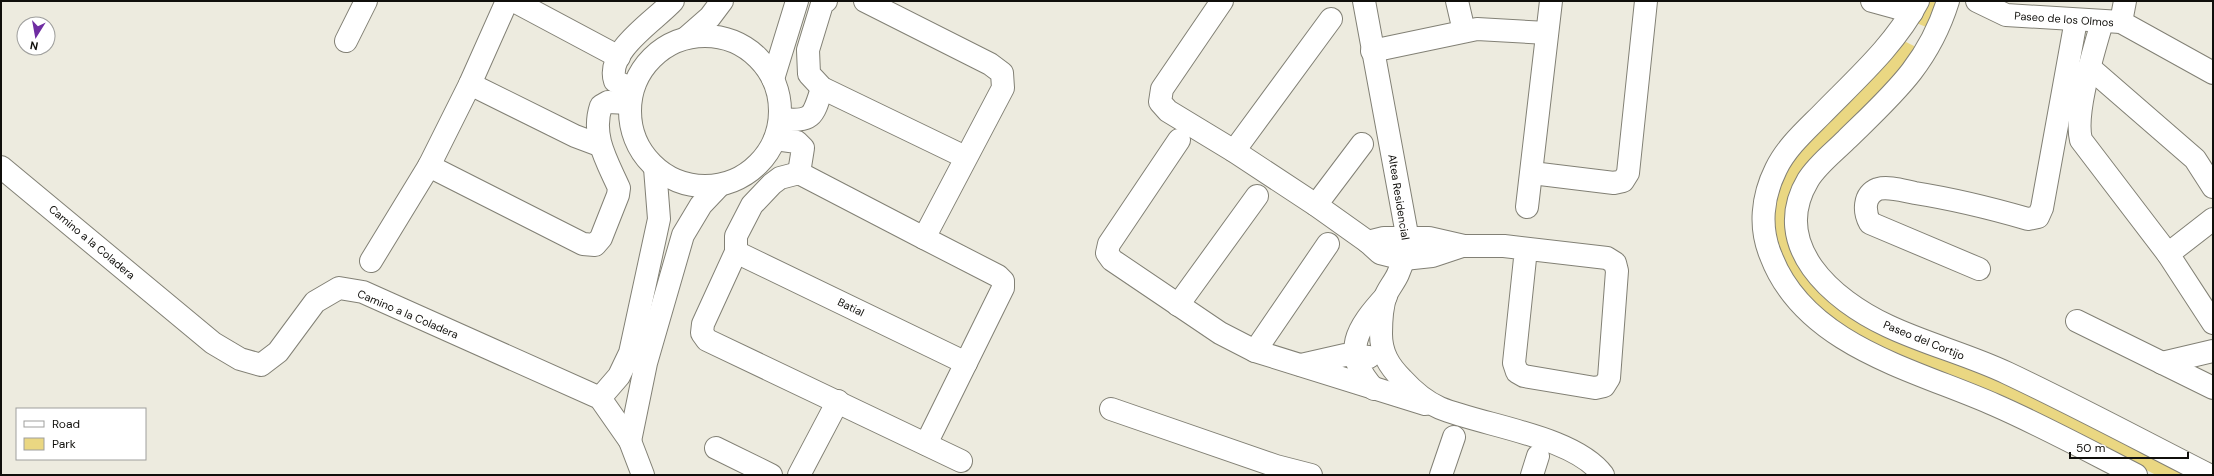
<svg xmlns="http://www.w3.org/2000/svg" width="2214" height="476" viewBox="0 0 2214 476" font-family="'DM Sans',sans-serif">
<style>
.green{fill:#ead782}
.lines{fill:none;stroke-linecap:round;stroke-linejoin:round}
.minor-casing{stroke:#828075;stroke-width:24}
.minor{stroke:#fff;stroke-width:22}
.labels{text-anchor:middle;stroke-width:3;stroke-linejoin:round;paint-order:stroke}
.street-label{font-size:11px;fill:#100f0b;stroke:#fff}
</style>
<rect width="100%" height="100%" fill="#edebdf"/>
<g class="green">
<path d="M1925,1H1941L1931,29L1914,22Z"/>
<path d="M1906,42L1914,46L1913,61L1788,203C1784,234 1789,243 1803,270L2190,475H2156L2008,398L1954,376L1895,355L1824,316L1784,274L1771,234L1770,203L1783,169L1895,45Z"/>
</g>
<g class="lines">
<defs>
<g id="minor">
<path d="M514,1L619,57"/>
<path d="M826,1L822,4L808,50L809,74L822,88L965,157"/>
<path d="M865,1L990,64L1002,73L1003,88L924,238L799,173L780,178L772,184L752,205L736,236V252L703,324L702,333L707,340L961,461"/>
<path d="M1222,1L1162,89L1160,102L1168,111L1234,151L1316,205L1368,242L1380,253L1404,259L1432,256L1462,246"/>
<path d="M1364,1L1408,240C1406,252 1403,263 1398,274C1395,281 1389,288 1386,295C1382,306 1381,323 1381,334C1381,353 1389,366 1402,379C1412,390 1426,402 1440,408C1484,426 1574,436 1603,475"/>
<path d="M1457,1L1464,31"/>
<path d="M1872,1L1912,12"/>
<path d="M1918,1C1895,45 1856,79 1821,115C1805,131 1786,148 1776,169C1762,197 1759,228 1771,256C1805,346 1916,370 1995,405C2043,426 2089,451 2136,475"/>
<path d="M1948,1C1928,65 1892,95 1846,140C1834,152 1817,165 1808,180C1769,245 1832,300 1888,326C1926,344 1969,355 2007,373C2075,405 2142,441 2209,475"/>
<path d="M1977,1L2006,15L2121,22L2213,73"/>
<path d="M2102,22C2094,51 2074,112 2081,140L2168,254L2213,323"/>
<path d="M2121,22L2125,1"/>
<circle cx="705" cy="111" r="75"/>
<path d="M686,38L710,17L722,1"/>
<path d="M346,41L366,1"/>
<path d="M1372,51L1477,29L1547,33"/>
<path d="M2089,67L2195,159L2213,187"/>
<path d="M773,79L797,1"/>
<path d="M470,84L575,136L599,145"/>
<path d="M632,89L615,81C605,51 656,20 673,1"/>
<path d="M780,119C812,122 813,118 822,88"/>
<path d="M775,139L797,142L803,148L799,173"/>
<path d="M1179,140L1109,244L1107,253L1112,260L1220,333L1255,351L1425,404"/>
<path d="M1234,151L1331,19"/>
<path d="M429,166L583,244L595,245L601,238L618,195L619,188C607,161 591,136 601,106L608,102L629,103"/>
<path d="M1,167L213,343L240,359L261,365L278,352L315,302L339,288L363,292L600,398L630,441L643,475"/>
<path d="M1532,173L1614,183L1623,181L1628,173L1646,1"/>
<path d="M1316,205L1362,144"/>
<path d="M1527,207L1551,1"/>
<path d="M924,238L998,276L1003,281V288L926,444"/>
<path d="M1368,242L1384,238H1429L1464,246H1504L1607,258L1615,263L1617,271L1609,378L1604,386L1595,388L1524,376L1517,372L1514,363L1526,249"/>
<path d="M736,252L966,363"/>
<path d="M2168,254L2213,219"/>
<path d="M371,261L429,166L470,84L507,1"/>
<path d="M1979,269L1870,223C1864,212 1863,195 1878,189C1889,186 1904,191 1915,193C1953,199 1990,208 2028,219L2038,217L2042,208L2076,20"/>
<path d="M1178,305L1257,196"/>
<path d="M2077,321L2213,388"/>
<path d="M1255,351L1328,244"/>
<path d="M2162,363L2213,351"/>
<path d="M1301,365L1345,355L1369,357"/>
<path d="M1374,389C1340,352 1357,328 1386,296"/>
<path d="M600,398L619,376L630,353L659,219L655,168"/>
<path d="M1111,409L1276,466L1311,475"/>
<path d="M630,441L646,363L683,235L701,205L720,185"/>
<path d="M716,448L771,475"/>
<path d="M799,475L838,401"/>
<path d="M1441,475L1454,437"/>
<path d="M1532,475L1538,456"/>
</g>
</defs>
<use href="#minor" class="minor-casing"/>
<use href="#minor" class="minor"/>
</g>
<g class="labels">
<g class="street-label">
<text transform="translate(2064 19) rotate(4)" y="4">Paseo de los Olmos</text>
<text transform="translate(1399 197) rotate(81)" y="4">Altea Residencial</text>
<text transform="translate(92 242) rotate(40)" y="4">Camino a la Coladera</text>
<text transform="translate(851 307) rotate(26)" y="4">Batial</text>
<text transform="translate(408 314) rotate(23)" y="4">Camino a la Coladera</text>
<text transform="translate(1924 340) rotate(22)" y="4">Paseo del Cortijo</text>
</g>
</g>
<rect width="2214" height="476" fill="none" stroke="#100f0b" stroke-width="4"/>
<rect x="16" y="408" width="130" height="52" fill="#ffffff" stroke="#9f9f9d"/>
<rect x="24" y="421" width="20" height="6" fill="#ffffff" stroke="#9f9f9d"/>
<text x="52" y="428" font-size="12" fill="#100f0b">Road</text>
<rect x="24" y="438" width="20" height="12" fill="#ead782" stroke="#9f9f9d"/>
<text x="52" y="448" font-size="12" fill="#100f0b">Park</text>
<g transform="translate(36 36) rotate(191)"><circle r="19" fill="#ffffff" stroke="#9f9f9d"/>
<path d="M0-3L7 15L0 10L-7 15Z" fill="#6f2da2"/>
<text y="-6" font-size="11" font-weight="bold" text-anchor="middle" fill="#100f0b">N</text>
</g>
<path d="M2070 452v6h118v-6" fill="none" stroke="#100f0b" stroke-width="2"/>
<text x="2076" y="452" font-size="12" fill="#100f0b" stroke="#ffffff" stroke-width="3" paint-order="stroke">50 m</text>
</svg>
